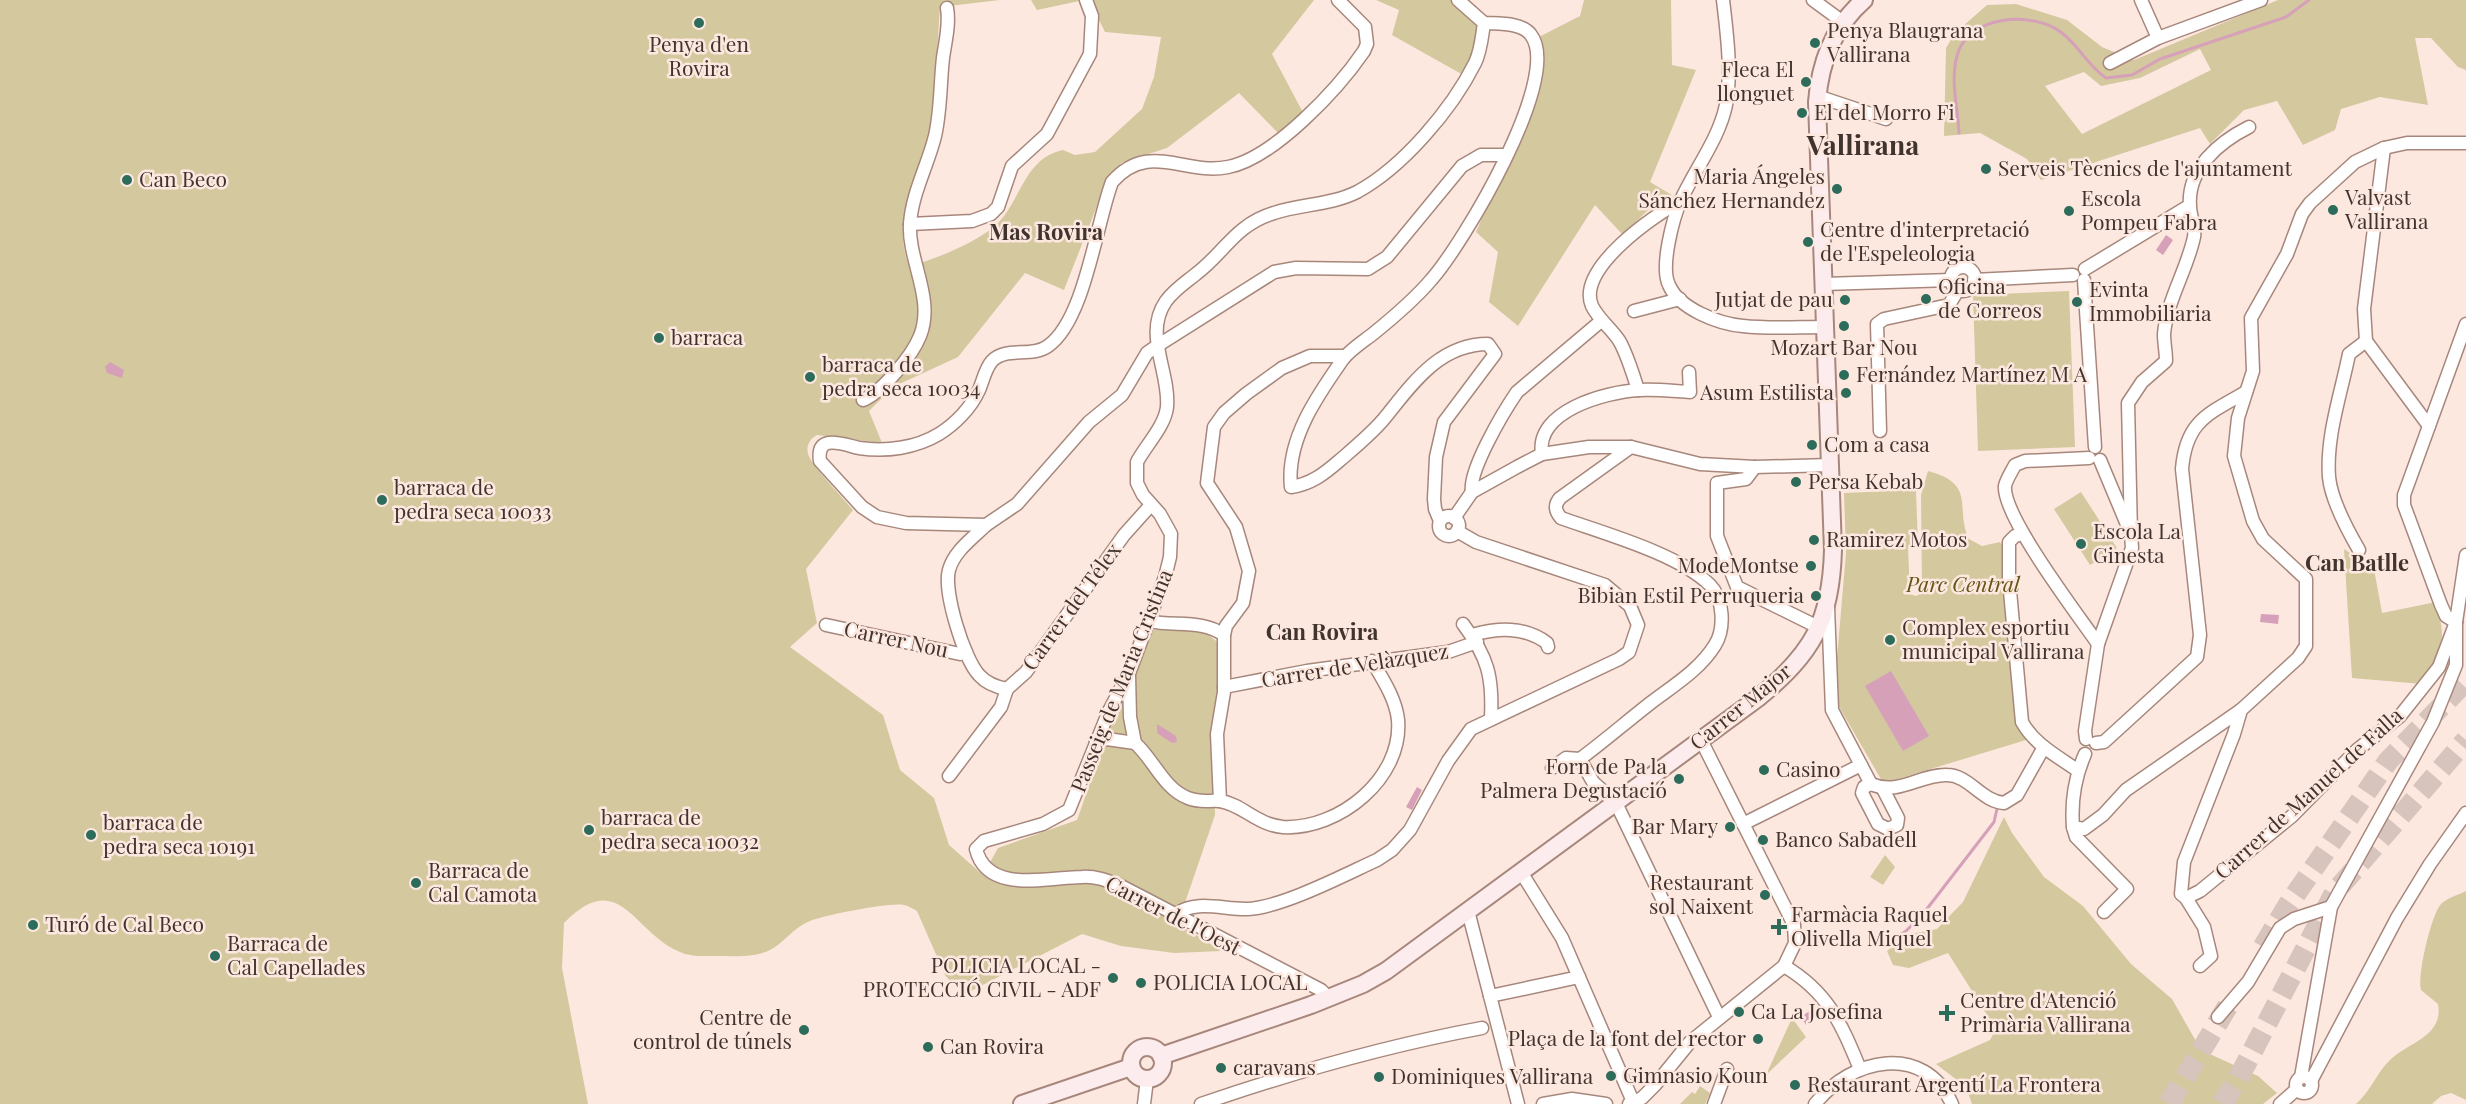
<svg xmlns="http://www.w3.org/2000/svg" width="2466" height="1104" viewBox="0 0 2466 1104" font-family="'Playfair Display',serif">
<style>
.green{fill:#d4c89f;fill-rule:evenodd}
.water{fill:#d6a0b9}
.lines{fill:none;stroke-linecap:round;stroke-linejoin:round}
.stream{stroke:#d6a0b9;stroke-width:3}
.highway-tunnel{stroke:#d7c4bc;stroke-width:21;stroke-dasharray:21 10;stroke-linecap:butt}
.street-casing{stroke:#a7877b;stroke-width:15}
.secondary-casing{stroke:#a7877b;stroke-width:20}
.street{stroke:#fff;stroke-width:12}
.secondary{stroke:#fdeced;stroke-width:16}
.poi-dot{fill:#2d6c5a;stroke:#fde8e0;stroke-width:2}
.labels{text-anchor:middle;stroke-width:5;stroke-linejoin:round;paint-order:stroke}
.poi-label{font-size:21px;fill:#41332e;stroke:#fde8e0;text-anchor:start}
.park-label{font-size:21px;font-style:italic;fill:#645416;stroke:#fde8e0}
.street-label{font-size:21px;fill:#41332e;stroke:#fde8e0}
.neighbourhood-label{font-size:22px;font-weight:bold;fill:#41332e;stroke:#fde8e0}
.district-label{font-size:27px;font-weight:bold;fill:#41332e;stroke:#fde8e0}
</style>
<rect width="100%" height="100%" fill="#fde8e0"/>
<g class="green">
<path d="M0,0H1000L940,7C937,44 937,96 929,131C919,176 891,220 909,266C934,260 978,242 997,224C1021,201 1024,158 1063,150L1075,155L1095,152L1142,109L1154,77L1161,37L1105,32L1089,0H1314L1272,54L1309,124L1283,138L1239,93L1167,148L1121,163L1106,183L1064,290L1025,273L958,357L893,387L869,411L882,443L817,435C810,439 806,445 808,454C811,465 844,499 853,510L806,569L817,623L790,647L883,715L900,770L934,798L949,845L983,875L998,848L1077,820L1112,720L1153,630L1204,631L1221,645L1224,686L1214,730L1215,815L1178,923L1221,951L1174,953L1121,946L1082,934L971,991L956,988L945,975L917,911C913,909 909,906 904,905C891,902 825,915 810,921C795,926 784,943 770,950C754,958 733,956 716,956C704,956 691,957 680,952C633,933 620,866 564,923L562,968L588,1104H0Z"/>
<path d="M1031,0H1084L1037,10Z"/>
<path d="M1376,0H1458L1480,29L1465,76L1392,35L1399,10Z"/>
<path d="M1584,0H1671L1672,65L1696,70L1650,182L1672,195L1648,210L1623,235L1595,205L1518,326L1489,302L1498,252L1476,232L1508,157L1541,68L1535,39L1580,16Z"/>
<path d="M2278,0H2466V70L2458,67L2431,38H2415L2428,105L2380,97L2341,109L2335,130L2303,145L2277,101L2244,110L2210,144L2200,128L2041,180L2027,159L1980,133L1944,136L1946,48L1955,33L1987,5L2016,4L2067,20L2102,47L2134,60ZM2200,49L2211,70L2082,134L2045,86L2084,72L2101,86L2140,78Z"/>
<path d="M2069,291L2075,447L1978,451L1973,295Z"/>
<path d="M1928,471C1978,484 1954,509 1969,539L1982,546L2000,542L2003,547L2021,726L2026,740L1888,782L1882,781L1838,705L1837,658L1846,553L1844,493L1916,490L1918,546L1908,547L1910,594L1916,596L1922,593L1921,495Z"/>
<path d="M2081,492L2117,548L2090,565L2054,509Z"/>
<path d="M2344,549L2374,569L2382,613L2436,602C2447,642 2443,649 2422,684L2352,678Z"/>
<path d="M2004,817L2012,833L2044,877L2083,906L2131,964L2172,999L2201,1050L2258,1076L2277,1093L2263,1104H1972L1966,1087L1936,1064L1990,1040L1996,1029L1948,953L1909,968L1893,965L1887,951L1905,935L1937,929L1963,902Z"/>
<path d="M1885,855L1895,867L1883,885L1870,877Z"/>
<path d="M2466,891V1100L2451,1093L2441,1096L2432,1104H2356C2371,1091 2377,1072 2390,1060C2409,1042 2444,1036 2438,1004L2421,990C2417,976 2431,915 2441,904C2447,898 2458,895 2466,891Z"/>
<path d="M1792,1018L1806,1037L1766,1075Z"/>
<path d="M1700,1086L1710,1093L1705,1104H1680L1692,1092L1695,1094Z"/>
</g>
<g class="water">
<path d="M2166,235L2173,240L2163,255L2156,250Z"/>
<path d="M110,362L124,370L122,378L107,373L105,367Z"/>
<path d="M2261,614L2279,615L2278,624L2260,622Z"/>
<path d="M1891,671L1929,736L1903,751L1865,686Z"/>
<path d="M1157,724L1176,736L1177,742L1172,743L1157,733Z"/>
<path d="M1417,787L1422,790L1412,810L1406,807Z"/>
<path d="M1815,1007L1820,1014L1806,1025L1801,1017Z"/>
</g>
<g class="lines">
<g class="stream">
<path d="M1959,133C1958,107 1950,82 1957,56C1967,15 2033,10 2062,33C2079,46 2088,66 2106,78L2132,75L2160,59L2286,17L2309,0"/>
<path d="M1884,945L1906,931L1923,914L1994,822L1997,809"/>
</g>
<g class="highway-tunnel">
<path d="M2263,947L2288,905L2388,761L2466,681"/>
<path d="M2169,1104L2232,999"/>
<path d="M2222,1104L2238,1079L2335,892L2466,740"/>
</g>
<defs>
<g id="street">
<path d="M1338,0L1365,27L1367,44L1364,51C1338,89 1274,158 1228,167C1184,176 1149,140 1112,182C1096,224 1085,320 1048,346C1032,358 1006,346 992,361C985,369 983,381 979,390C971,408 955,424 939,434C916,448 886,452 859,448C850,446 837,441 828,443C819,445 819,454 820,461L862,507L877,517L906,523L986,525L1017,504L1089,422L1122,395L1147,353L1157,346L1274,272L1296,268L1368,269L1387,257L1462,166L1481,155H1506"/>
<path d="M1723,0C1727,34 1732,71 1726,105C1719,139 1695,169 1681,200C1673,218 1660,267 1669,285C1679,309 1719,324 1743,326C1770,329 1798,327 1825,327"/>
<path d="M1813,0L1843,22"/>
<path d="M2141,0L2158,38"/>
<path d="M2110,63L2158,38L2261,0"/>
<path d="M1817,96L1886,119"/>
<path d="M910,224L972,221L991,214L998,207L1012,166L1047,134L1090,54L1092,16L1086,0"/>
<circle cx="1963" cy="279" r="12"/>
<path d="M2085,269L2189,206"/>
<path d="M1974,280L2073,275"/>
<path d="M2084,280L2095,447"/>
<path d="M1824,284L1951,280"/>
<path d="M1634,311L1680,299"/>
<path d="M2366,341L2429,426"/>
<path d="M1638,390C1633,374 1628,357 1620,342C1612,329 1599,320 1592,306C1576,269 1654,215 1681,201"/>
<path d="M863,400C882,392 912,356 920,336C935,299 908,261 910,224C912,193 928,165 935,136C941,110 940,84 943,58C945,43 950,24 947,8"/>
<path d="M1880,431L1877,324L1884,319L1949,305L1958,290"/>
<path d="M1542,454C1535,411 1605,392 1639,390C1656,389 1673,391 1690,392L1689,372"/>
<path d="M2089,458L2025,461L2015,465C2012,471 2006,480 2005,486C2002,516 2079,616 2098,644"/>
<path d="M1755,467L1746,479L1717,483V536L1737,587L1820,628"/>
<path d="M1472,492C1468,471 1504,411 1517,392L1601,321"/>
<circle cx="1449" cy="526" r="10"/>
<path d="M1454,518L1472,492L1517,467L1542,454L1589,447H1631L1700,464L1755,467L1830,465"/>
<path d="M1440,521L1435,509L1434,499L1436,457L1444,422L1495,354L1488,344C1438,344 1411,386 1383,420C1370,435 1354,448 1339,461C1324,474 1311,484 1291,487C1286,440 1317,396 1343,359C1351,349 1364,341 1374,333C1395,316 1414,300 1431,280C1463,244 1563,77 1531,35C1522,22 1498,24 1484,23"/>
<path d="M986,525C973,538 954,551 949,570C943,591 964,659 979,675C986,683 996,687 1007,689L1026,672L1124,535L1150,506"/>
<path d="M2023,534L2015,536L2009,542V580L2022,722C2034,744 2057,756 2077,770"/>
<path d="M2131,534L2128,403L2142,382L2166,361C2166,352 2164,343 2164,334C2167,300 2187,270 2194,237C2196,226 2190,217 2190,206C2187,169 2219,142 2249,127"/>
<path d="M2359,550C2348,531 2331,499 2329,477C2326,436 2341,394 2349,354L2366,341L2364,309L2384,148"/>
<path d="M1828,607L1832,710L1871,784C1899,796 1920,774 1947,775C1969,775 1981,801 2004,803L2017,795L2044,747"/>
<path d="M1149,621C1174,627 1202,619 1224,635"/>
<path d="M2456,622L2439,667L2400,716L2357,750L2292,816L2200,891L2186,898L2181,894L2184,862L2234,734L2241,710L2298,658L2306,646V579L2263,539L2253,521L2234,456L2238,418L2253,371L2251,318L2287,254L2302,214L2310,203L2355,162L2384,148L2407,143H2466"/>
<path d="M2456,622L2446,616L2441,605L2404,505V495L2466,324"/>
<path d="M1463,624C1488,657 1493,677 1491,718"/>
<path d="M826,625L960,654L966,652"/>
<path d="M1472,635C1498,628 1524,626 1547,643L1548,647"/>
<path d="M1129,676L1130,717L1135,743"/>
<path d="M1224,687L1307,671L1448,652L1477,642"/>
<path d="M2086,739L2085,731L2098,644L2132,548L2131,534L2100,460"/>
<path d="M1096,742L1107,739L1135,743C1154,760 1164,789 1188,798C1200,803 1209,800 1220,801C1242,804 1257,825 1283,827C1339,830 1403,778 1398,720C1396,699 1382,678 1372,661"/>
<path d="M2096,743L2104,742L2197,657L2200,635L2182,469C2186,421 2208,414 2246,392"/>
<path d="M2085,754C2075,777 2071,802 2073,827L2084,829L2103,815L2126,790L2241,710"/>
<path d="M1580,759C1603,742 1625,723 1648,705C1671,687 1699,671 1715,645C1725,629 1724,599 1710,585C1679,554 1603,533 1561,518C1555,511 1554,505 1560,498L1631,447"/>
<path d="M1580,759L1593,782L1616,803L1719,1017"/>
<path d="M1552,768L1566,758L1580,759"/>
<path d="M949,776L1001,707L1007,689"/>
<path d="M1871,784L1864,787L1862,793L1878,824L1888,829L1897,825L1898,818L1883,789"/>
<path d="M1220,801L1217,734L1224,692V635L1226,626L1243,603L1249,571L1236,527L1207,483L1214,427L1224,413L1246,394L1282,368L1310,356H1345"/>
<path d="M1743,824L1861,765"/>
<path d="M2073,827L2076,837L2127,889L2104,912"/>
<path d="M1521,872L1562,938L1634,1104"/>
<path d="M2186,898L2204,927L2211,956L2200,966"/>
<path d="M1468,911L1518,1104"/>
<path d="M1176,914C1197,899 1224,910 1248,909C1283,907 1344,875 1377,860L1392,850L1410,830L1448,761L1471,729L1619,659L1629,652L1638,625L1630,606L1605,585L1476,542L1457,531"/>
<path d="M1784,966C1828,992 1841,1023 1860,1069"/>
<path d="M1490,996L1579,977"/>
<path d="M1329,998L1321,990L1119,885C1106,880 1095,876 1082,877C1049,877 987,895 976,849L984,841L1043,824L1069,810L1109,711L1130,671L1165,577L1170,557L1171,534L1160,514L1143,495L1137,483V462C1146,445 1165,426 1167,407C1170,371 1143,334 1166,301C1175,289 1185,283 1196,274C1225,252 1235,225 1274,213C1301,204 1331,205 1357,192C1403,167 1452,109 1475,63C1481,51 1482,36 1484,23L1458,0"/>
<path d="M2218,1017L2248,982L2280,928L2294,919L2331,907"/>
<path d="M2301,1077L2331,907L2433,722L2456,665V622L2466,555"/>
<circle cx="2304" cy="1085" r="8"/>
<path d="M2311,1081L2397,918L2430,864L2466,813"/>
<path d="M1144,1104L1147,1079"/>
<path d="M1201,1104C1294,1072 1385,1046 1482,1028"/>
<path d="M1543,1104L1572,1099L1606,1104"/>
<path d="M1629,1104L1642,1098L1655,1085L1690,1042L1784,966L1795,943L1794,925L1701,740"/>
<path d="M1714,1104L1727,1069"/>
<path d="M1815,1104C1851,1058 1924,1042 1952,1104"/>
<path d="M2280,1104L2297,1089"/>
</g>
<g id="secondary">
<circle cx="1147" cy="1063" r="16"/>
<path d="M1161,1056L1311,1005L1363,984L1386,971L1758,698C1813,653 1831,621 1833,550L1817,102C1820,62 1833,27 1864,0"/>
<path d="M1022,1104L1131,1067"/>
</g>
</defs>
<use href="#street" class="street-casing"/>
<use href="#secondary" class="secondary-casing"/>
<use href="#street" class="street"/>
<use href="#secondary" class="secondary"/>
</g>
<g class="poi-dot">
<circle cx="699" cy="23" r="6"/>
<circle cx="1815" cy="43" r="6"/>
<circle cx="1806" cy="82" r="6"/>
<circle cx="1802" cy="113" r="6"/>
<circle cx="1986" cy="169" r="6"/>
<circle cx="127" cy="180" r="6"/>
<circle cx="1837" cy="189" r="6"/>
<circle cx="2333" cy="210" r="6"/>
<circle cx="2069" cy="211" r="6"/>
<circle cx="1808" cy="242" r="6"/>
<circle cx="1926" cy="299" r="6"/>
<circle cx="1845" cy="300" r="6"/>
<circle cx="2077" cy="302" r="6"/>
<circle cx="1844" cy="326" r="6"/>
<circle cx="659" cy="338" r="6"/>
<circle cx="1844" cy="375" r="6"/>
<circle cx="810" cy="377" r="6"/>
<circle cx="1846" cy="393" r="6"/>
<circle cx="1812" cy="445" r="6"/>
<circle cx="1796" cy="482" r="6"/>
<circle cx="382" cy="500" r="6"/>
<circle cx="1814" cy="540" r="6"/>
<circle cx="2081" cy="544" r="6"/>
<circle cx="1811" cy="566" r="6"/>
<circle cx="1816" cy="596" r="6"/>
<circle cx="1890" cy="640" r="6"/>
<circle cx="1764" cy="770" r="6"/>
<circle cx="1679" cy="779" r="6"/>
<circle cx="1730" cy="827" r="6"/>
<circle cx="589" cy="830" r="6"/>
<circle cx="91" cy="835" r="6"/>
<circle cx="1763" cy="840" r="6"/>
<circle cx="416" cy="883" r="6"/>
<circle cx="1765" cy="895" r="6"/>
<circle cx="33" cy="925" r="6"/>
<path d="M1776 918h6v6h6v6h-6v6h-6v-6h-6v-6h6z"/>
<circle cx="215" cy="956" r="6"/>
<circle cx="1113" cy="978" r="6"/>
<circle cx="1141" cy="983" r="6"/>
<circle cx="1739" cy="1012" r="6"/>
<path d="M1944 1004h6v6h6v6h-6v6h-6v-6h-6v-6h6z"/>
<circle cx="804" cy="1030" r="6"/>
<circle cx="1758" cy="1039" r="6"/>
<circle cx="928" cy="1047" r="6"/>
<circle cx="1221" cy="1068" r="6"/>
<circle cx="1611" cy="1076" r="6"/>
<circle cx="1379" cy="1077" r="6"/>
<circle cx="1795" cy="1085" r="6"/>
</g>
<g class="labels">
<g class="poi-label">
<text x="1827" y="38">Penya Blaugrana<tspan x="1827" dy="24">Vallirana</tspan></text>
<text x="699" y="52" text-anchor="middle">Penya d'en<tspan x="699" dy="24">Rovira</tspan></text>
<text x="1794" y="77" text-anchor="end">Fleca El<tspan x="1794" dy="24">llonguet</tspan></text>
<text x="1814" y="120">El del Morro Fi</text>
<text x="1998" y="176">Serveis Tècnics de l'ajuntament</text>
<text x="1825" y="184" text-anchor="end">Maria Ángeles<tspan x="1825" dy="24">Sánchez Hernandez</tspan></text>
<text x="139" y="187">Can Beco</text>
<text x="2345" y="205">Valvast<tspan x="2345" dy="24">Vallirana</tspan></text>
<text x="2081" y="206">Escola<tspan x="2081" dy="24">Pompeu Fabra</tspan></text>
<text x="1820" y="237">Centre d'interpretació<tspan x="1820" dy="24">de l'Espeleologia</tspan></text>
<text x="1938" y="294">Oficina<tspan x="1938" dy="24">de Correos</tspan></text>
<text x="2089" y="297">Evinta<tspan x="2089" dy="24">Immobiliaria</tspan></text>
<text x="1833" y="307" text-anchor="end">Jutjat de pau</text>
<text x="671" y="345">barraca</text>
<text x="1844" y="355" text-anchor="middle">Mozart Bar Nou</text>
<text x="822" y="372">barraca de<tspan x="822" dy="24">pedra seca 10034</tspan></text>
<text x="1856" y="382">Fernández Martínez M A</text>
<text x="1834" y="400" text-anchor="end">Asum Estilista</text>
<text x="1824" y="452">Com a casa</text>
<text x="1808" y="489">Persa Kebab</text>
<text x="394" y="495">barraca de<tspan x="394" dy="24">pedra seca 10033</tspan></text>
<text x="2093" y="539">Escola La<tspan x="2093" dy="24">Ginesta</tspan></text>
<text x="1826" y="547">Ramirez Motos</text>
<text x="1799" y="573" text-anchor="end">ModeMontse</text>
<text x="1804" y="603" text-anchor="end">Bibian Estil Perruqueria</text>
<text x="1902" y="635">Complex esportiu<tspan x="1902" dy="24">municipal Vallirana</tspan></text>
<text x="1667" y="774" text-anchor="end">Forn de Pa la<tspan x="1667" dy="24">Palmera Degustació</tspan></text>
<text x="1776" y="777">Casino</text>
<text x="601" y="825">barraca de<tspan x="601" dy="24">pedra seca 10032</tspan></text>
<text x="103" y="830">barraca de<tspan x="103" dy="24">pedra seca 10191</tspan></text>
<text x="1718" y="834" text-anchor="end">Bar Mary</text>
<text x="1775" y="847">Banco Sabadell</text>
<text x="428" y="878">Barraca de<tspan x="428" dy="24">Cal Camota</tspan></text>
<text x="1753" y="890" text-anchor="end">Restaurant<tspan x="1753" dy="24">sol Naixent</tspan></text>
<text x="1791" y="922">Farmàcia Raquel<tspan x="1791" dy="24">Olivella Miquel</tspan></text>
<text x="45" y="932">Turó de Cal Beco</text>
<text x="227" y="951">Barraca de<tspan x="227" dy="24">Cal Capellades</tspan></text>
<text x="1101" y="973" text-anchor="end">POLICIA LOCAL -<tspan x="1101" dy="24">PROTECCIÓ CIVIL - ADF</tspan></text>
<text x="1153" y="990">POLICIA LOCAL</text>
<text x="1960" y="1008">Centre d'Atenció<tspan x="1960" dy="24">Primària Vallirana</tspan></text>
<text x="1751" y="1019">Ca La Josefina</text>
<text x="792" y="1025" text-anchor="end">Centre de<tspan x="792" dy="24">control de túnels</tspan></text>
<text x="1746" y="1046" text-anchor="end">Plaça de la font del rector</text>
<text x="940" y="1054">Can Rovira</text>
<text x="1233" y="1075">caravans</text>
<text x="1623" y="1083">Gimnasio Koun</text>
<text x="1391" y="1084">Dominiques Vallirana</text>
<text x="1807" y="1092">Restaurant Argentí La Frontera</text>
</g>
<g class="park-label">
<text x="1963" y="592">Parc Central</text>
</g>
<g class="street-label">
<text transform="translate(1072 607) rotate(-54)" y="7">Carrer del Télex</text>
<text transform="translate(896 640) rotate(12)" y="7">Carrer Nou</text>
<text transform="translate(1355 666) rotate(-9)" y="7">Carrer de Velàzquez</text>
<text transform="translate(1122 681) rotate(-68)" y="7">Passeig de Maria Cristina</text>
<text transform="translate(1741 707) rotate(-39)" y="7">Carrer Major</text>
<text transform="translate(2309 794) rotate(-42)" y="7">Carrer de Manuel de Falla</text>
<text transform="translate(1173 916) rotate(27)" y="7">Carrer de l'Oest</text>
</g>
<g class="neighbourhood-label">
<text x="1046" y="240">Mas Rovira</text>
<text x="2357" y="571">Can Batlle</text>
<text x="1322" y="640">Can Rovira</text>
</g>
<g class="district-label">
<text x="1863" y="155">Vallirana</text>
</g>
</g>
</svg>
